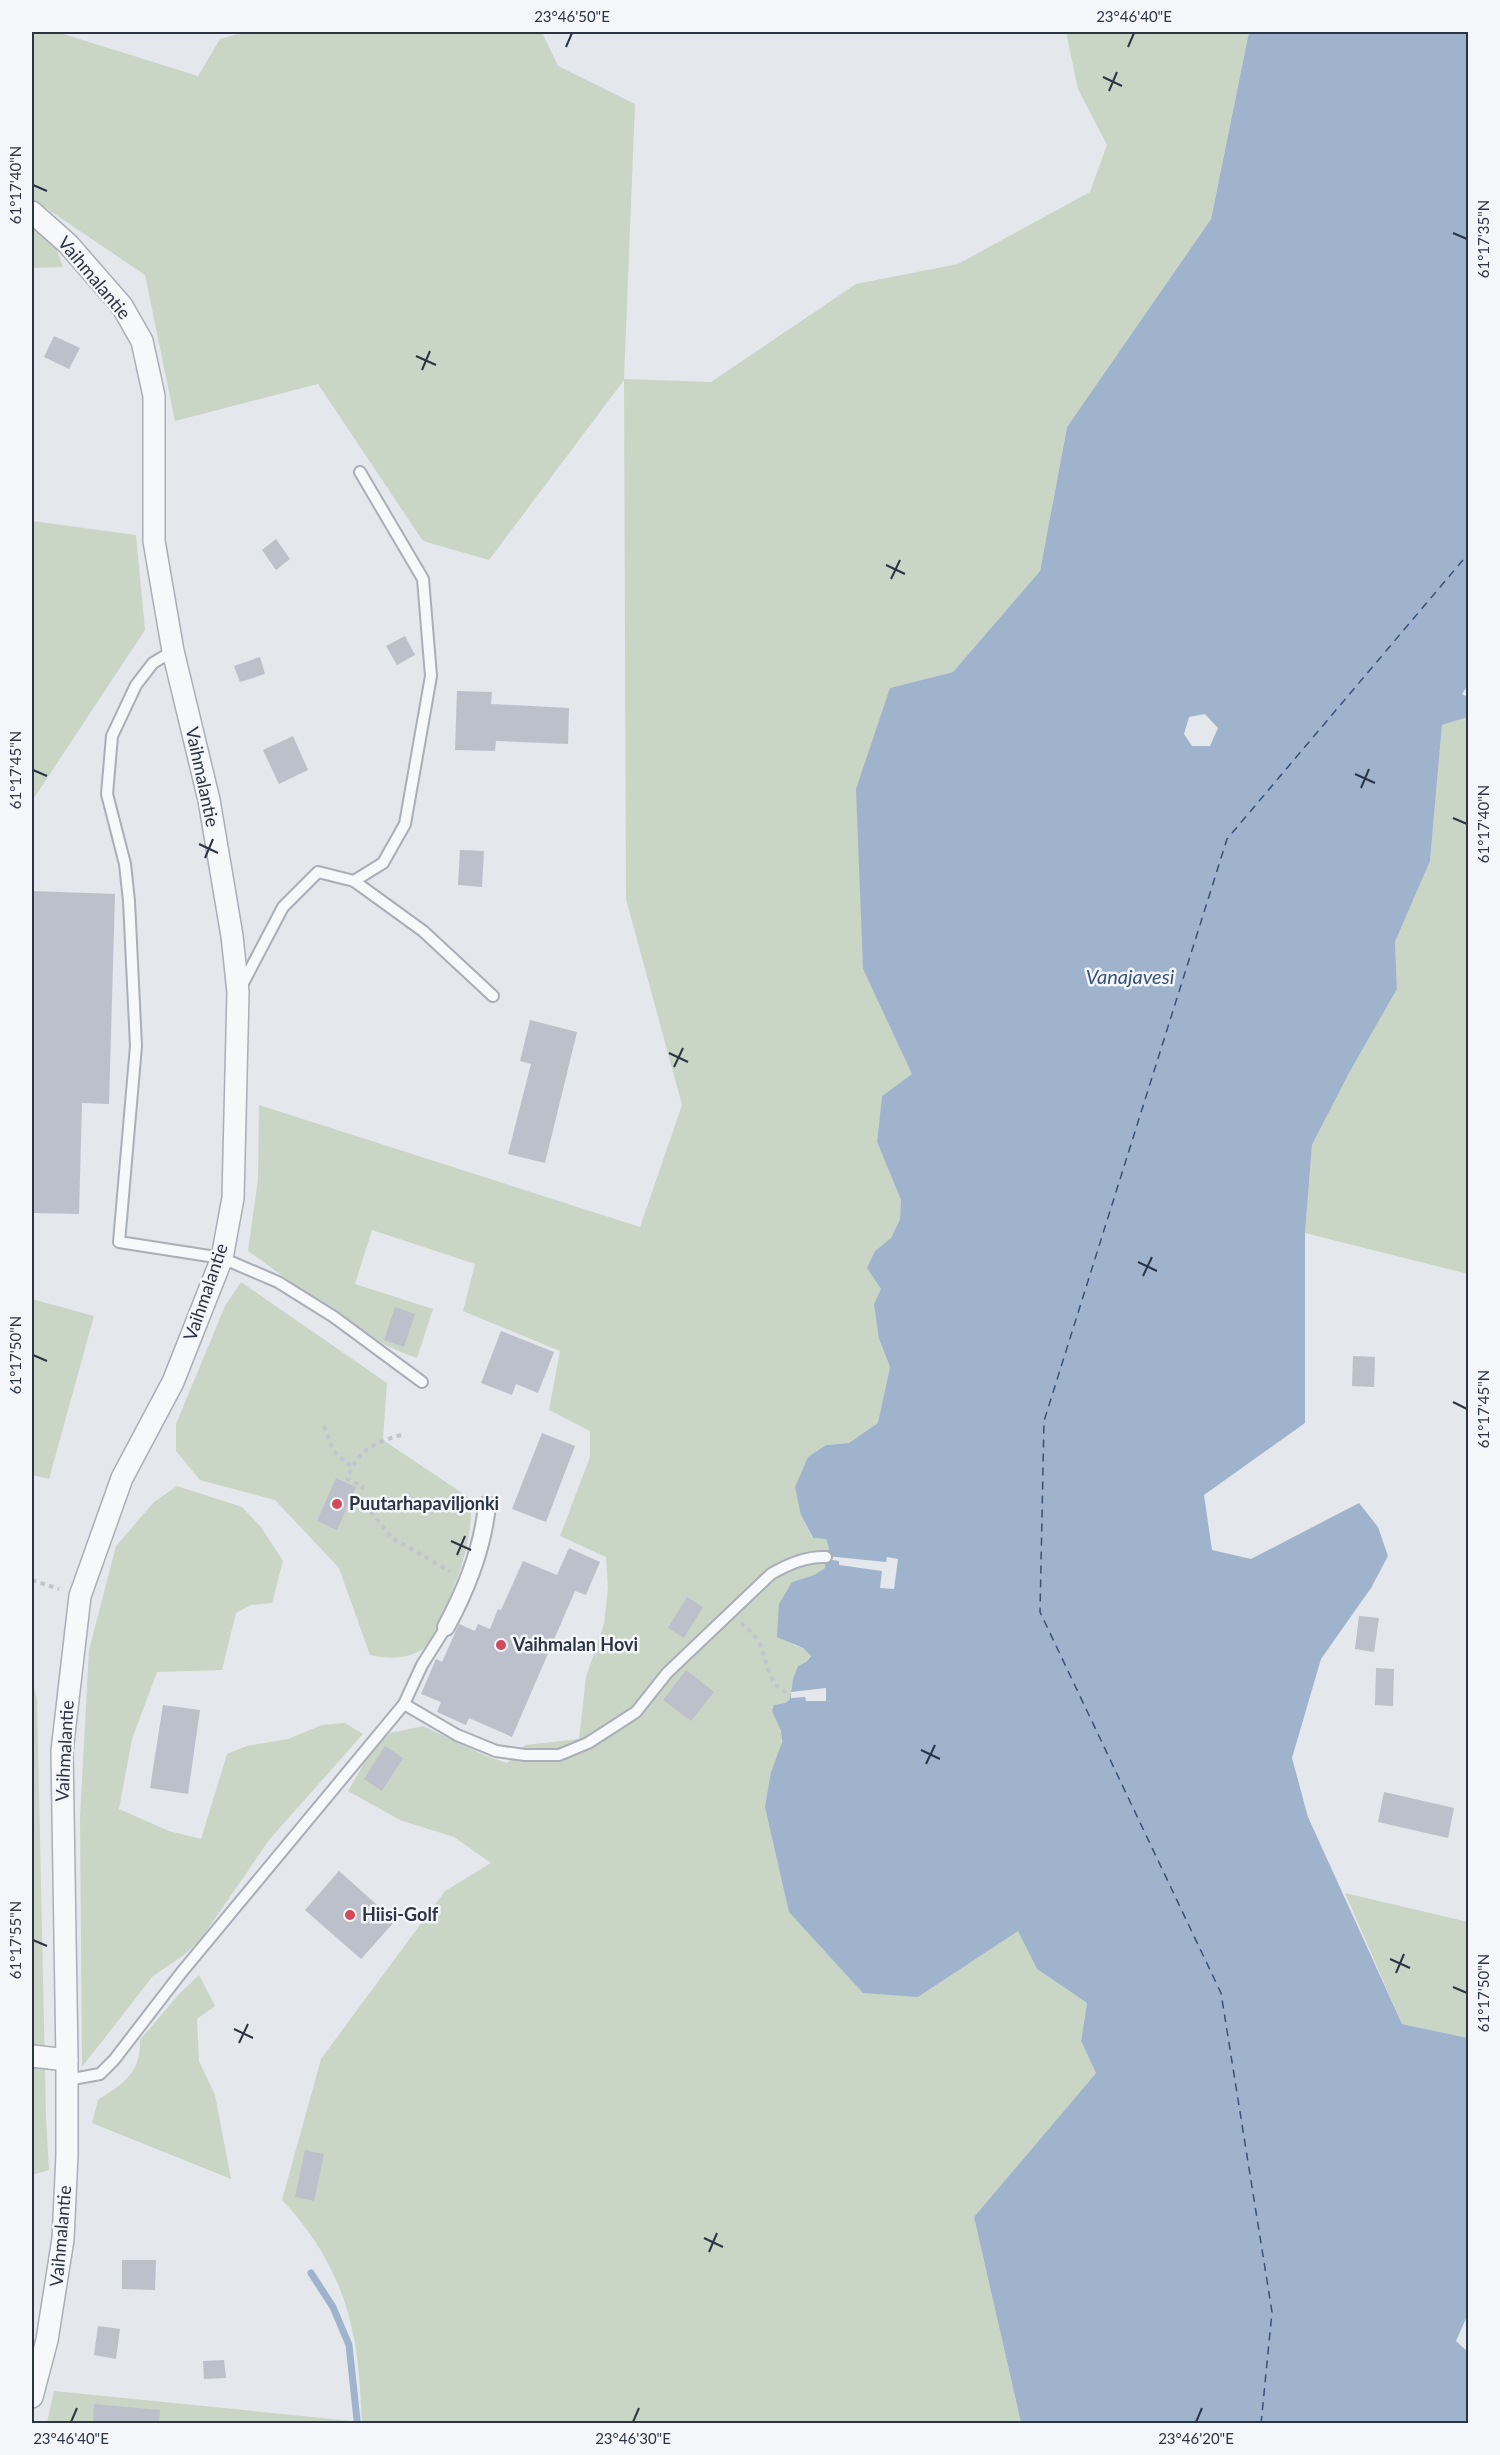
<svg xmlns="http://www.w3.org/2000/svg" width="1500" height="2455" viewBox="0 0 1500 2455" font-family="Lato,sans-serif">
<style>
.green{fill:#c9d6c5}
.water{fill:#9fb4cc;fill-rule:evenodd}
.pier{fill:#e4e7ec}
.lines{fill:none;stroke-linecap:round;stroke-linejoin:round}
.stream{stroke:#9fb4cc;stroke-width:7}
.ferry{stroke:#34527a;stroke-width:1.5;stroke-dasharray:8 6;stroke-linecap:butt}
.building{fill:#bbc0ca}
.service-casing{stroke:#a9aeb7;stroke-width:14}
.pedestrian-casing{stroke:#a9aeb7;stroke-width:20}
.minor-casing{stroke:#a9aeb7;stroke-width:24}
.path{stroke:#c2c5cb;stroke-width:4;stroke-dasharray:4.5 4.5;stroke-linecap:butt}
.service{stroke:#f7f8fa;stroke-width:10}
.pedestrian{stroke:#f7f8fa;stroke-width:16}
.minor{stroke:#f7f8fa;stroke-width:21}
.ticks{fill:none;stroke:#2b3445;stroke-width:2}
.poi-dot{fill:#d1495b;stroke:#f4f6f9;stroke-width:2}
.labels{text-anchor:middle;stroke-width:5;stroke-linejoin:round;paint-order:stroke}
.street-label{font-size:18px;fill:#2b3445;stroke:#f4f6f9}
.poi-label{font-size:18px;font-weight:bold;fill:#2b3445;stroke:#f4f6f9;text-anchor:start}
.water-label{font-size:20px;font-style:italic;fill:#34527a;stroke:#f4f6f9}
.neatline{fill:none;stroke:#2b3445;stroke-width:2}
.ticks-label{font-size:15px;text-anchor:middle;fill:#2b3445}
</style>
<rect width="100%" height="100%" fill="#e4e7ec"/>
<g class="green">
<path d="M32,32H57L198,76L220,39L245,32H542L558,66L635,104L624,379L711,382L856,284L958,264L1090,192L1107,145L1078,89L1066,32H1249L1211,219L1067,427L1040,571L953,672L890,688L863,969L913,1074L882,1096L877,1142L901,1200L900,1219L891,1238L875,1251L881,1289L879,1339L890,1367L879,1423L849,1443L826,1445L809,1457L803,1472L801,1515L812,1538L826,1539L829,1549L825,1568L814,1575L792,1582L793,1645L803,1648L811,1655L793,1679L790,1699L785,1703L774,1705C774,1721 779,1721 781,1733C784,1746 775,1760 771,1772L918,1997L1018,1930L1037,1969L1087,2003L1081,2041L1096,2073L974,2217L1021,2423H47L54,2391L362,2422C360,2390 359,2357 351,2325C341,2279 315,2234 282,2200L321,2059L445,1891L491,1863L454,1837L400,1820L348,1791L373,1748L390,1733L423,1726L484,1755L507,1763L525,1745L579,1739L586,1677L604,1624L608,1588L606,1557L560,1536L590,1457V1431L549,1410L560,1351L463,1311L475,1264L372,1230L355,1284L433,1309L417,1358C363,1341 296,1284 248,1251L258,1179L259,1105L640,1227L682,1105L626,899L624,380L489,560L423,541L318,384L175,421L145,275L40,204L63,267L32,268Z"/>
<path d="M32,521L136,535L145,630L32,801Z"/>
<path d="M1468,717V1274L1305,1233L1312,1145L1349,1073L1397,989L1395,942L1430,861L1442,725Z"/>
<path d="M241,1282L387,1383L383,1440L471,1499C474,1550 449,1601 428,1646C408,1659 393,1660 370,1655L339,1568L275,1500L200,1480L176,1451V1424L225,1306Z"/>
<path d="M32,1299L94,1316L49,1479L32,1475Z"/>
<path d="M177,1486L242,1507L261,1527L283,1561L272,1603L251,1605L236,1613L222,1670L157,1672L132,1739L119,1809L169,1831L201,1839L227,1754L247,1746L288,1739L322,1725L345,1723L363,1734L269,1840L201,1939L184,1955L153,1976L82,2067L80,1817L89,1650L116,1546L154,1502Z"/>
<path d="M32,1677L37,1700L46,2117L49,2170L32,2175Z"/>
<path d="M1345,1893L1468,1922V2038L1402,2024Z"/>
<path d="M199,1975L215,2006L197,2019L199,2061L215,2095L231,2179L92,2123L98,2100C124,2083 141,2073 140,2040L180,1993Z"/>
</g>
<path class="water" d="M1249,32H1468V685L1462,694L1468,697V717L1442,725L1430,861L1395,942L1397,989L1349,1073L1312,1145L1305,1233V1423L1204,1495L1212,1550L1251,1559L1359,1503L1378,1527L1388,1556L1371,1588L1321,1659L1292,1758L1308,1817L1402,2024L1468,2038V2314L1456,2341L1468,2352V2423H1021L974,2217L1096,2073L1081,2041L1087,2003L1037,1969L1018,1931L918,1997L863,1993L789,1912L765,1807L771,1772L782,1742L781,1731L772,1711L774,1705L785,1703L790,1699L793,1679L798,1666L806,1662L811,1656L803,1648L777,1637L779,1604L792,1582L814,1575L825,1568L826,1552L829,1549L826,1539L813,1538L801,1515L795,1487L808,1457L826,1445L849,1443L878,1423L890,1367L879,1339L874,1304L881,1289L867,1268L875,1251L891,1238L900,1219L901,1200L877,1142L882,1096L912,1074L863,969L856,789L890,688L953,672L1040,571L1067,427L1211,219ZM1205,714L1218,728L1210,746H1192L1184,734L1189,717Z"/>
<g class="pier">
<path d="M826,1556L886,1562L887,1557L898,1559L894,1589L880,1588L882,1571L839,1565V1561L826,1559Z"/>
<path d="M826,1688V1701H806L805,1697L791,1698V1692Z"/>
</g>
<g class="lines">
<path class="stream" d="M311,2273L333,2307L349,2345L357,2420"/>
<path class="ferry" d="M1261,2424L1272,2312L1221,1993L1040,1612L1044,1421L1227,839L1468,554"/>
</g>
<g class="building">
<path d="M54,336L80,348L69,369L44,357Z"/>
<path d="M276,539L290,559L276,570L262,550Z"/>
<path d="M405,636L415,655L397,665L386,646Z"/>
<path d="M260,657L265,674L240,682L234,666Z"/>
<path d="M457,691L492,692L491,704L569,708L568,744L496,741L495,751L455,750Z"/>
<path d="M293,736L308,770L279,784L263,750Z"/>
<path d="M460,850L484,851L482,887L458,885Z"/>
<path d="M32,891L115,894L109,1104L82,1103L79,1214L32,1213Z"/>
<path d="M530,1020L577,1032L545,1163L508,1154L531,1064L520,1061Z"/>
<path d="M395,1307L415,1314L404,1347L384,1340Z"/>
<path d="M501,1331L554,1352L538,1393L516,1384L512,1395L481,1383Z"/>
<path d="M1353,1356L1375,1357L1374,1387L1352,1386Z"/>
<path d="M542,1433L575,1446L546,1522L512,1509Z"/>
<path d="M336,1478L356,1487L337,1530L317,1521Z"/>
<path d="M569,1548L600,1562L586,1595L575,1591L512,1737L469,1718L466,1725L437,1712L441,1702L421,1694L436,1659L442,1662L459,1624L475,1631L478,1624L490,1629L498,1609L501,1610L523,1561L557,1575Z"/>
<path d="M687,1597L703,1607L684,1638L668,1628Z"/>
<path d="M1359,1616L1379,1618L1374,1652L1355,1649Z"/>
<path d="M1376,1668L1394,1669L1393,1706L1375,1705Z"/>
<path d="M686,1670L714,1692L691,1721L663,1700Z"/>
<path d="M163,1705L200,1710L188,1794L150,1788Z"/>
<path d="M385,1746L403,1758L382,1791L364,1779Z"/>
<path d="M1384,1792L1454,1808L1448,1838L1378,1822Z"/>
<path d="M339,1871L395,1921L361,1959L305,1910Z"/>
<path d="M305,2150L324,2154L314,2201L295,2197Z"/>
<path d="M122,2260H156L155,2290L122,2289Z"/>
<path d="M98,2326L120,2329L116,2359L94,2355Z"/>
<path d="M224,2360L226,2378L204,2379L203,2361Z"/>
<path d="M94,2404L160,2410L159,2424H93Z"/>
</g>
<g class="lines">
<defs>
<g id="service">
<path d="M173,651L153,663L136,685L112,736L107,794L125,864L129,901L136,1046L119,1242L222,1258L278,1282L334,1317L422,1382"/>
<path d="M354,881L423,931L493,996"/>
<path d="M241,987L283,907L318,872L354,881L383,863L405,824L431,676L423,579L360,472"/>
<path d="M404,1704L457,1735L496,1751L525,1755H559L588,1743L636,1712L667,1673L771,1574C788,1564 806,1556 826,1557"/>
<path d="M67,2080L100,2074L114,2060L181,1973L404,1704L422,1665L446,1627"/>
</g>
<path id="pedestrian" d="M446,1627C466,1590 483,1547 487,1505"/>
<g id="minor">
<path d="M32,212L68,244L122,306L142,341L154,396V541L173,651L209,800L232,936L238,992L233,1198L222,1258L173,1382L122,1478L80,1596L62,1751L67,2060V2155L63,2239L47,2340L32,2397"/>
<path d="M32,2056L67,2060"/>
</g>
</defs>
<use href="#service" class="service-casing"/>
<use href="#pedestrian" class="pedestrian-casing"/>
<use href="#minor" class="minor-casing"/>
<g class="path">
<path d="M324,1426L333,1450L352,1468"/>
<path d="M401,1435C371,1444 359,1450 347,1479L363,1486L356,1502L366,1506L392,1538L450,1571"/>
<path d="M32,1580L59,1589"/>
<path d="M741,1623C748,1629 756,1635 760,1644C769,1666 767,1685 791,1695"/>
</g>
<use href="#service" class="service"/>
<use href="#pedestrian" class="pedestrian"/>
<use href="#minor" class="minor"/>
</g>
<path class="ticks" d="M566,47L572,33M1128,47L1134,33M1103,77L1122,86M1109,91L1117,72M33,185L47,191M1453,233L1467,239M416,356L436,365M422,370L430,351M886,565L905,574M891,579L900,560M33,770L47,776M1355,774L1375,783M1361,788L1369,769M1453,818L1467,824M199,844L218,853M205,858L213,839M669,1053L688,1062M674,1067L683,1048M1138,1262L1157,1271M1143,1276L1152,1257M33,1355L47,1361M1453,1402L1467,1409M451,1541L471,1550M457,1555L465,1536M921,1750L940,1759M926,1764L935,1745M33,1940L47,1946M1390,1959L1410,1968M1396,1973L1404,1954M1453,1987L1467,1993M234,2029L253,2038M239,2043L248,2024M704,2238L723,2247M709,2252L717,2233M71,2422L77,2408M633,2422L639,2408M1196,2422L1202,2408"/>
<g class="poi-dot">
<circle cx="337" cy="1504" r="6"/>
<circle cx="501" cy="1645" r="6"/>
<circle cx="350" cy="1915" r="6"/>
</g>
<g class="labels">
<g class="street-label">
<text transform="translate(94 278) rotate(50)" y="6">Vaihmalantie</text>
<text transform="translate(202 777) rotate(78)" y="6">Vaihmalantie</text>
<text transform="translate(206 1292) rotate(-71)" y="6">Vaihmalantie</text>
<text transform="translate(65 1751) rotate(-87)" y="6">Vaihmalantie</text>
<text transform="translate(61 2236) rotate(-85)" y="6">Vaihmalantie</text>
</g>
<g class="poi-label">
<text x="349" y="1510">Puutarhapaviljonki</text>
<text x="513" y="1651">Vaihmalan Hovi</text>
<text x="362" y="1921">Hiisi-Golf</text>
</g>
<g class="water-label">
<text x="1130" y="984">Vanajavesi</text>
</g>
</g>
<rect width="1500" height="2455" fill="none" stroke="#f4f6f9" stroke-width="66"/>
<rect x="33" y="33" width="1434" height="2389" class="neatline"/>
<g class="ticks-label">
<text x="572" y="22">23°46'50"E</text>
<text x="1134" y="22">23°46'40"E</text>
<text transform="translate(16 185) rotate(-90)" y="5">61°17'40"N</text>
<text transform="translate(1484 239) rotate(-90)" y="5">61°17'35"N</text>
<text transform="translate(16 770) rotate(-90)" y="5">61°17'45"N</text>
<text transform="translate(1484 824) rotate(-90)" y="5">61°17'40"N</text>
<text transform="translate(16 1355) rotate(-90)" y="5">61°17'50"N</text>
<text transform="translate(1484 1409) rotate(-90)" y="5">61°17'45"N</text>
<text transform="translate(16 1940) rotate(-90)" y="5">61°17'55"N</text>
<text transform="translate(1484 1993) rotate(-90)" y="5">61°17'50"N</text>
<text x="71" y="2444">23°46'40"E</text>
<text x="633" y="2444">23°46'30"E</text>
<text x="1196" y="2444">23°46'20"E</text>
</g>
</svg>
